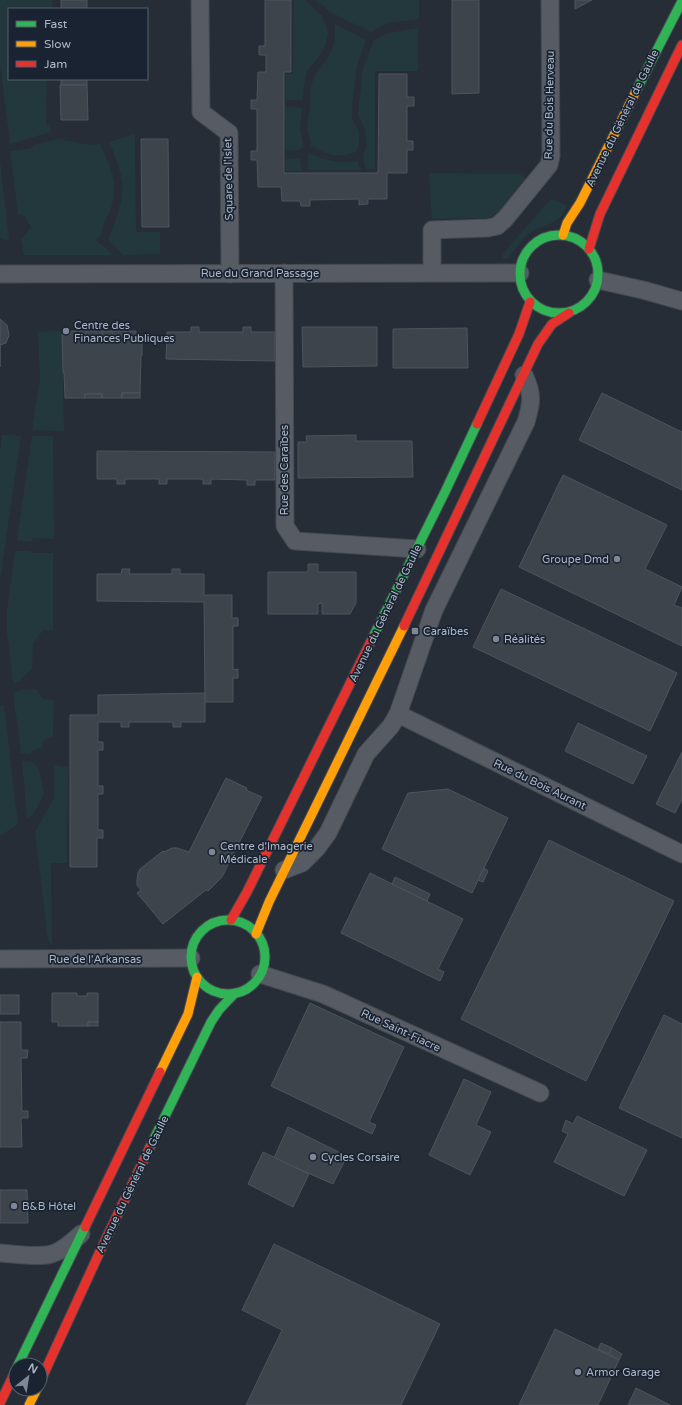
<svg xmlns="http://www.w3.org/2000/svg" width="682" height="1405" viewBox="0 0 682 1405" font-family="'Varela Round',sans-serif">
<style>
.green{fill:#23383c}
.building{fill:#3e444c;stroke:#4d545e}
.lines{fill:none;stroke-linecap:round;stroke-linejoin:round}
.street-casing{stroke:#444950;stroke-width:19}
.fast-casing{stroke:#434952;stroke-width:11}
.slow-casing{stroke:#434952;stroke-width:11}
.jam-casing{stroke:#434952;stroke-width:11}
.street{stroke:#565b64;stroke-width:17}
.fast{stroke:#30b455;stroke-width:9}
.slow{stroke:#ff9f0a;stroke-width:9}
.jam{stroke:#e5322d;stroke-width:9}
.poi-dot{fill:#7e8795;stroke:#192331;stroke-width:1.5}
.labels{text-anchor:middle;stroke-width:3.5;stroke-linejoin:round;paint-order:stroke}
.street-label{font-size:11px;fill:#aeb8c8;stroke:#192331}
.poi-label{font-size:11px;fill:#aeb8c8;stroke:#192331;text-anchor:start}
</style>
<rect width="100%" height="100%" fill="#262d36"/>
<g class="green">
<path d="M0,0H52V9H9V79H47L46,124L51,125V132L10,144L0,64Z"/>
<path d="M294,0H305L322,16L327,28L328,35L323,51L307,71L304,86L303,100H286V74H293Z"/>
<path d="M315,0H419V19L387,23L371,32L332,13Z"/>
<path d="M335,24L366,40L357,66L352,105V118L359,132V144L356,152C336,159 329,155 311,146L307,127L310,105V90L313,80L317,73L327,59L332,50L335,39Z"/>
<path d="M418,28V71H375V169H366L363,157L366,146L365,130L358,114L363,68L374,40L388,33Z"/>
<path d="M285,107L302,108L300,128L303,146L300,150L286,151Z"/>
<path d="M135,134L136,232H160V254L123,255L108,239C117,217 127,196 120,172C118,162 113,152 109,142Z"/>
<path d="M58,139L90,145L100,144C110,165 119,185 111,208C108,217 102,224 102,234L96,240L114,255H24L21,240L31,227L25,216L18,214L10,151L32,148L34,145Z"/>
<path d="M310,153C327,161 338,164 357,161L361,170H308V156Z"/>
<path d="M300,158L302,171H286V159Z"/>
<path d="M0,161L9,239L5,240L0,237Z"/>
<path d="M429,173L520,174L526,179L499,212L488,218L432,219Z"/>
<path d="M553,199L567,206L560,218L546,226L536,229L524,238L510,256L506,259H503V254L507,249L549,201Z"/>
<path d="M62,331L64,431L32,430L40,379L38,332Z"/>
<path d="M2,435L21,436L0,581V453Z"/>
<path d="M32,436H53L54,539L33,538L32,542L17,540Z"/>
<path d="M15,551H30L32,553H53V630H43L33,644L32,669L21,679L20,681L13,684L7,632V611Z"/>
<path d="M35,689L43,699L54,700L53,736L44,740L41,748L31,751V754L21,753L13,692L21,690Z"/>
<path d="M0,706H4L18,824L0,836Z"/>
<path d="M22,761L32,762L39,769L44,794L33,815L27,818Z"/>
<path d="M54,765L68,767L67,863H51L52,946L48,940L35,832L54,798Z"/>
</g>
<g class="building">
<rect x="61" y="0" width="26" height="9"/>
<path d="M265,0H291V72H284V173H378L379,74H407V97H414V106H407V141H413V150H407V173H387V199H368V204L359,205V199L310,200V206H301L300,201H282L281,187H258L257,160H251V151H257V109H251V100H257L258,72H266V55H259V46H265Z"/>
<path d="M452,0H479V93L452,94Z"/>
<path d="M575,0H592L575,9Z"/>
<rect x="61" y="79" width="26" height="6"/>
<path d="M60,85H87L88,120H61Z"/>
<path d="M141,139H168L169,227H142Z"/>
<path d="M0,319L7,325L9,335L6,343L0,345V367Z"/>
<path d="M191,327H199V332H243V327H251V332H275V361L166,359L167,332H191Z"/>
<path d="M302,327H377V366L303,367Z"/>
<path d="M467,328L468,368H393V329Z"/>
<path d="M70,331H86V336H102V331H112L113,335L126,336V331H136V335H142V355L141,356L140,393H122V398H102V394H85V398H65L64,373L63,372L62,334H71Z"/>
<rect x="86" y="331" width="16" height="5"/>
<path d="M112,331H126V336L113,335Z"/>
<rect x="122" y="393" width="18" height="5"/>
<path d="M602,393L682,432V490L579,440Z"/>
<rect x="85" y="394" width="17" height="4"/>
<path d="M356,435V441H412L413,477L298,478V442H307L306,436Z"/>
<path d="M97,451L275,452V480H255V485H247V480L211,479V484H203V479H167V484H159V479H125V484H117V479H97Z"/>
<path d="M563,475L667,525L645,569L682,587L674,605L682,608V646L519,567Z"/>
<path d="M308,564H318V572H356V603L350,614H322V603L318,604V614H268V572H308Z"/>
<path d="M122,569H130L129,574H172V569H180V574H204V595H232V618H238V626H233V670L238,669V678H233V702H205L204,602L97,601V574H121Z"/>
<path d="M501,589L677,673L650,731L473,647Z"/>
<path d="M205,693V722H181V727H173V722H129V727H121V722H98V742H103V750H98V786H103V794H98V830H103V838H97V867H70V715H98V695Z"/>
<path d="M578,723L647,756L633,784L565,751Z"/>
<path d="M682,752V799L675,813L656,804Z"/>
<path d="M226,778L247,788L246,790L262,797L222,877L208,891L206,890L163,924L137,893L141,890L137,885V880L138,873L140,869L163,851L164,852L172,848H177L189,852Z"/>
<path d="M448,789L508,818L472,893L382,849L408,793Z"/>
<path d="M549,840L674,901L586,1081L461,1019Z"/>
<path d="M484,868L488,871L483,882L478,880Z"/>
<path d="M370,873L463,919L438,969L444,972L440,981L341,933Z"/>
<path d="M395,877L430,894L427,901L392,884Z"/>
<path d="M52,993H77V996H87V993H98V1022H88V1026H58V1022H52Z"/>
<rect x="0" y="995" width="19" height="19"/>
<path d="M310,1003L404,1047L369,1122L376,1125L372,1134L271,1086Z"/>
<path d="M664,1015L682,1024V1138L619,1108Z"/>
<path d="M0,1022H21V1050H28L27,1058H21L22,1111H28V1118H21L22,1147H0Z"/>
<rect x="88" y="1022" width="10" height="4"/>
<path d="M464,1079L491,1092L476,1125L491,1132L470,1175L429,1155Z"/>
<path d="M577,1116L647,1150L624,1196L554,1162L568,1134L562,1131L566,1120L573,1124Z"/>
<path d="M288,1127L347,1156L333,1184L274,1158Z"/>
<path d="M263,1152L309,1174L293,1207L248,1184Z"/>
<path d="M0,1190H27L28,1223H0Z"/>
<path d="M274,1244L440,1324L401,1405H246L282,1330L242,1310Z"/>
<path d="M555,1329L619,1360L598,1405H519Z"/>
<path d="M601,1343L612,1348L609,1354L598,1349Z"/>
<path d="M612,1348L622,1354L619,1360L609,1354Z"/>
<path d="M636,1388L670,1405H628Z"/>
</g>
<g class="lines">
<defs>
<g id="street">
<path d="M200,0L201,112L229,133L230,274"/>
<path d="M284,273L285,526L295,541L417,549"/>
<path d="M432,273V230L488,228L497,226L505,219L549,165L551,156L550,0"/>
<path d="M0,274L520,273"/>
<path d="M598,280L643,290L682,301"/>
<path d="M398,714L682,854"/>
<path d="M284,870L302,863L317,848L328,833L366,754L391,726L398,714L434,610L526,422C532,402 533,394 524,375"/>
<path d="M0,959L191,958"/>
<path d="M260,974L323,994L540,1093"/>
<path d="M0,1253C15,1254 32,1257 47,1255C60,1253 71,1243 81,1234"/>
</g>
<g id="fast">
<path d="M636,91L682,1"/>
<circle cx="559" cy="274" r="39"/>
<path d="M373,637L445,492L477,424"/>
<circle cx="228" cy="957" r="37"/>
<path d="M150,1147L211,1022L219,1010L235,993"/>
<path d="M18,1365L85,1227"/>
</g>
<g id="slow">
<path d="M563,235L567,223L580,203L636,91"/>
<path d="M256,934L269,902L404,626"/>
<path d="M160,1072L188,1014L197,977"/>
<path d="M29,1405L37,1389"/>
</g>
<g id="jam">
<path d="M589,249L600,214L682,45"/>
<path d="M477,424L519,334L530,302"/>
<path d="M404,626L538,344L552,324L569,313"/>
<path d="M231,920L247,892L373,637"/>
<path d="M85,1227L160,1072"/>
<path d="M40,1382L103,1245L150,1147"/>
<path d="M0,1403L16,1370"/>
</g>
</defs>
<use href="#street" class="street-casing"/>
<use href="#fast" class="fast-casing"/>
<use href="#slow" class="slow-casing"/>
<use href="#jam" class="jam-casing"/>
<use href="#street" class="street"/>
<use href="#fast" class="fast"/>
<use href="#slow" class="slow"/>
<use href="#jam" class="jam"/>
</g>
<g class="poi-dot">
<circle cx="66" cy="331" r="4"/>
<circle cx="617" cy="559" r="4"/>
<rect x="411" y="627" width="8" height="8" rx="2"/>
<circle cx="496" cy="639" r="4"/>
<circle cx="212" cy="852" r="4"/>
<circle cx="313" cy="1157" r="4"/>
<circle cx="14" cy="1206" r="4"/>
<circle cx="578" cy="1372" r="4"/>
</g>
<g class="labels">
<g class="street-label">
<text transform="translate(549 105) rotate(-89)" y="4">Rue du Bois Herveau</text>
<text transform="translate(622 118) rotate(-64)" y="4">Avenue du Général de Gaulle</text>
<text transform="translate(228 179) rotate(-91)" y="4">Square de l'Islet</text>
<text x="260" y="277">Rue du Grand Passage</text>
<text transform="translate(284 470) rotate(-90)" y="4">Rue des Caraïbes</text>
<text transform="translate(385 613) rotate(-64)" y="4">Avenue du Général de Gaulle</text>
<text transform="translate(540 784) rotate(26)" y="4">Rue du Bois Aurant</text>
<text x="95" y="963">Rue de l'Arkansas</text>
<text transform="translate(401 1030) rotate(25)" y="4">Rue Saint-Fiacre</text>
<text transform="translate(132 1184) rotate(-64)" y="4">Avenue du Général de Gaulle</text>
</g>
<g class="poi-label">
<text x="74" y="329">Centre des<tspan x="74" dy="13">Finances Publiques</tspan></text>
<text x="609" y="563" text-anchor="end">Groupe Dmd</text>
<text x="423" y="635">Caraïbes</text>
<text x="504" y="643">Réalités</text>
<text x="220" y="850">Centre d'Imagerie<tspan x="220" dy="13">Médicale</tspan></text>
<text x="321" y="1161">Cycles Corsaire</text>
<text x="22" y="1210">B&amp;B Hôtel</text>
<text x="586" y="1376">Armor Garage</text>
</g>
</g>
<rect x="8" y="8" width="140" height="72" fill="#192331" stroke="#555f6d"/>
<rect x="16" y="21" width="20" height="6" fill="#30b455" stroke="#555f6d"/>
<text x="44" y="28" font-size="12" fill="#aeb8c8">Fast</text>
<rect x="16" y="41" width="20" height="6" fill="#ff9f0a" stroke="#555f6d"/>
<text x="44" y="48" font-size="12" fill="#aeb8c8">Slow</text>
<rect x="16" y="61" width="20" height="6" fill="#e5322d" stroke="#555f6d"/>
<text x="44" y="68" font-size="12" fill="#aeb8c8">Jam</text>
<g transform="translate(28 1377) rotate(30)"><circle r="19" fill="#192331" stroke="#555f6d"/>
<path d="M0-3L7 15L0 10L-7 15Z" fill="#7e8795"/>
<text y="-6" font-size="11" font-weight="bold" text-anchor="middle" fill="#aeb8c8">N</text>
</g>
</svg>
